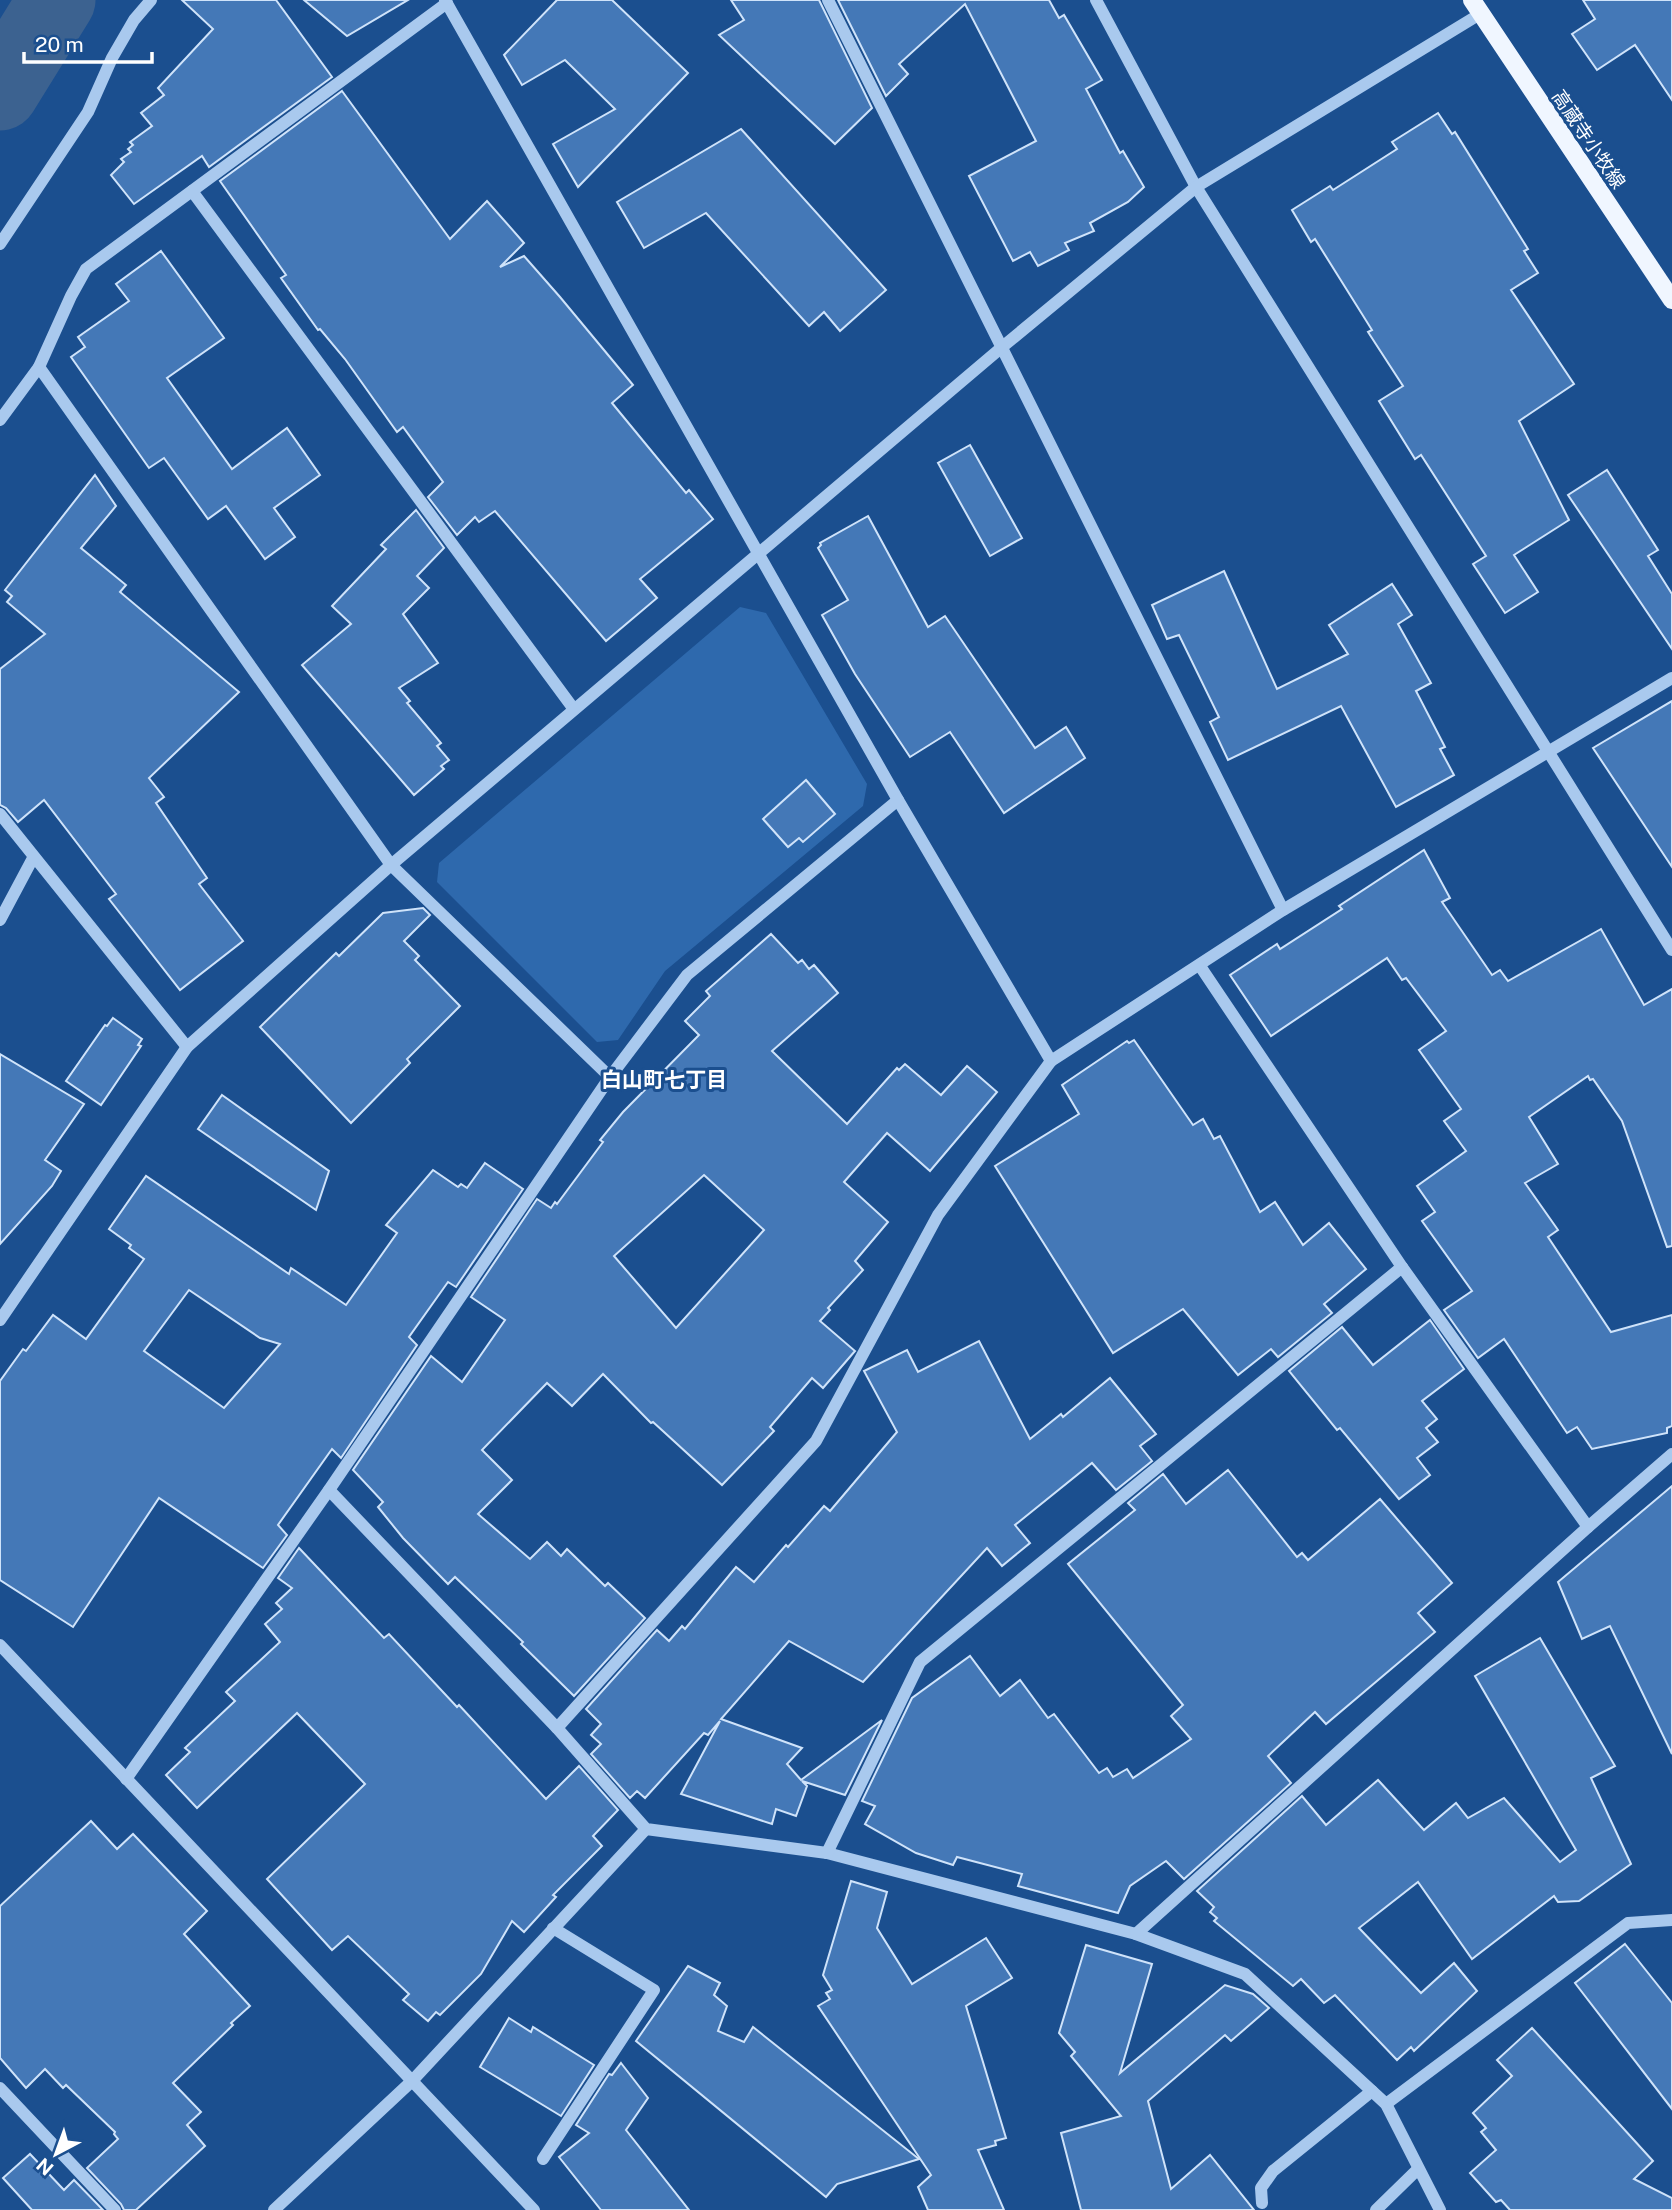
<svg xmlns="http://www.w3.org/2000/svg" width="1672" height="2210" viewBox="0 0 1672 2210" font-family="'Public Sans','Noto Sans JP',sans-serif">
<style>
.green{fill:#2e69ad}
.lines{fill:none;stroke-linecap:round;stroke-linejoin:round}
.river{stroke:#3c6290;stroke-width:77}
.building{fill:#4478b7;stroke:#cfe3fa;stroke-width:2;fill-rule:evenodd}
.minor{stroke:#a9c9ee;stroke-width:12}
.major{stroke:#f0f6ff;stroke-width:18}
.labels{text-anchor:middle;stroke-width:6;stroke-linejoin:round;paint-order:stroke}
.street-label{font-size:19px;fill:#fff;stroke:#1b4f8f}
.neighbourhood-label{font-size:21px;font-weight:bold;fill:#fff;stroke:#1b4f8f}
</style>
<rect width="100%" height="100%" fill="#1b4f8f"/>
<path class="green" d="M740,607L766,613L867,784L863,806L665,971L618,1040L597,1042L437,882L439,863Z"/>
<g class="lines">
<path class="river" d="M0,92L57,0"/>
</g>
<g class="building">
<path d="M182,0H276L332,77L209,167L202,156L134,204L111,175L124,162L121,159L131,152L128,149L133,145L130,142L152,126L141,113L164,95L158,88L213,29Z"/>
<path d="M304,0H408L347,36Z"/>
<path d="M557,0H612L688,73L578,187L553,144L615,109L565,60L522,85L504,55Z"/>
<path d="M731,0H819L872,108L835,144L719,35L744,20Z"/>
<path d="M838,0H1049L1059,18L1064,15L1102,80L1086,89L1120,153L1123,151L1144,187L1128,202L1090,223L1094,231L1065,243L1069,250L1038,266L1030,252L1013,261L969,176L1036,141L965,4L899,64L908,74L886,96Z"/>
<path d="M1583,0H1672V100L1635,45L1597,70L1572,34L1595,19Z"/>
<path d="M342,91L450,239L487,201L524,243L500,267L524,256L560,297L633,385L612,403L686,493L689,490L713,519L640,579L657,598L606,641L495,511L479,522L475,517L457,535L428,497L443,482L403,427L397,432L345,359L320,329L318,330L281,278L286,275L220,181Z"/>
<path d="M1438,113L1452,134L1455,132L1528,249L1524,251L1538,273L1511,290L1574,384L1519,421L1569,520L1514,555L1538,592L1505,613L1473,564L1486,556L1421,455L1415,459L1379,401L1403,386L1368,332L1372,330L1315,239L1311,242L1292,210L1330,186L1333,190L1397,149L1392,142Z"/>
<path d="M741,129L886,290L840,331L824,312L809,326L706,213L644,248L617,202Z"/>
<path d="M161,251L224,338L167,378L232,469L287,428L320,475L274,508L295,537L265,559L226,506L208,519L164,458L149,468L71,357L85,347L78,337L129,301L116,284Z"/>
<path d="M970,445L1022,538L990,556L938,463Z"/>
<path d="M1607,470L1658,550L1648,556L1672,594V649L1568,495Z"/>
<path d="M95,475L116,506L81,548L126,585L120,592L239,692L149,778L164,797L156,803L207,878L199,884L243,941L180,990L109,899L116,894L44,800L18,822L6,808L0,805V669L45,634L7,602L12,596L5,590Z"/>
<path d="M416,510L444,548L417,576L429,588L403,614L438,663L399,688L410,701L407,703L441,743L437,746L449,760L441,766L444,769L414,795L302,665L351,624L332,606L386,549L381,545Z"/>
<path d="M868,516L928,627L945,616L1035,748L1066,727L1085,758L1004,813L950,732L910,757L855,674L822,615L848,600L818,548L821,545L820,543Z"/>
<path d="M1224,571L1277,689L1348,654L1329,625L1392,584L1412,615L1398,624L1431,683L1416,691L1445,747L1440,749L1454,775L1396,807L1341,706L1228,760L1210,722L1219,717L1179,635L1167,639L1152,605Z"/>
<path d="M1672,701V867L1593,748Z"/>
<path d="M806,780L835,814L803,842L799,838L788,847L763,819Z"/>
<path d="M1424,850L1450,898L1442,902L1492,975L1500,970L1508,981L1601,929L1644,1005L1672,989V1246L1667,1247L1622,1121L1593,1079L1590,1080L1588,1076L1529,1117L1558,1164L1525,1183L1558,1230L1548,1237L1611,1332L1672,1315V1426L1667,1428V1433L1592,1449L1577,1427L1567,1433L1504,1339L1478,1358L1444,1310L1472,1291L1422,1221L1435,1212L1417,1186L1466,1151L1444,1121L1461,1109L1419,1050L1446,1031L1406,978L1402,980L1387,958L1271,1036L1230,975L1277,944L1280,949L1342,909L1339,906Z"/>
<path d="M423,908L430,915L404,941L419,956L415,960L460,1006L407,1059L410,1063L351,1123L260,1027L336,953L339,956L383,913Z"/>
<path d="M771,934L798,963L802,960L809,969L814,965L838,993L772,1051L847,1124L897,1068L899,1070L905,1064L941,1095L967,1066L997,1092L930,1171L887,1133L844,1182L888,1222L855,1261L863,1270L828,1308L830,1310L820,1321L855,1351L823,1388L812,1378L770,1427L774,1431L722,1485L653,1422L651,1423L603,1374L572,1406L547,1383L482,1450L512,1480L478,1514L530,1559L547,1542L561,1556L567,1549L605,1586L608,1583L645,1618L574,1696L521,1644L523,1642L455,1577L448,1584L403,1538L378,1507L383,1502L353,1470L431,1356L462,1382L505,1320L471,1297L537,1199L551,1208L555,1202L557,1204L603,1142L600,1140L623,1112L699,1035L685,1021L710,996L706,991ZM704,1175L764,1230L676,1328L614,1256Z"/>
<path d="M113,1018L142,1039L138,1045L141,1046L101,1105L66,1081L105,1025L107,1026Z"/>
<path d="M1134,1040L1193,1125L1203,1119L1214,1139L1220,1136L1260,1212L1275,1202L1303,1245L1329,1223L1366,1269L1324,1304L1332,1313L1278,1357L1271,1349L1238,1375L1183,1309L1113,1353L995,1166L1079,1114L1062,1085L1127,1041L1129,1043Z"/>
<path d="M0,1054L84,1104L45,1160L61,1171L52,1186L0,1244Z"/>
<path d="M222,1095L329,1171L316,1210L198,1129Z"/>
<path d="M485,1163L523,1189L456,1287L448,1282L409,1337L417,1345L341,1458L332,1449L278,1525L287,1535L263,1568L159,1498L73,1627L0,1580V1381L23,1349L26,1351L53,1315L86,1339L144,1259L129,1248L131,1245L109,1229L146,1176L289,1274L291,1268L346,1305L397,1233L386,1225L433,1170L458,1187L461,1184L467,1188ZM189,1290L260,1338L280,1344L224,1408L144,1351Z"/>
<path d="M1430,1320L1464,1369L1422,1401L1437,1419L1426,1428L1438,1442L1417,1458L1430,1475L1399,1499L1340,1428L1337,1430L1289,1371L1342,1327L1373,1365Z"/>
<path d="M979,1341L1030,1439L1061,1414L1063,1417L1110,1378L1156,1434L1140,1446L1152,1461L1116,1490L1092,1463L1015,1525L1030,1543L1002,1566L987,1548L863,1682L789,1641L721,1719L802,1748L787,1764L801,1780L882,1720L845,1795L802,1781L807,1786L796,1816L776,1809L772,1824L681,1794L720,1721L708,1735L704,1733L645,1798L637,1791L630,1798L591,1754L601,1744L591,1735L601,1724L586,1709L657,1630L669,1641L682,1626L685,1629L736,1567L754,1582L786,1545L788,1547L824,1506L830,1511L897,1432L864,1371L907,1350L918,1372Z"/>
<path d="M1228,1470L1297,1557L1302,1553L1308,1560L1380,1499L1452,1583L1418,1613L1435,1632L1326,1724L1315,1712L1268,1756L1291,1783L1184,1879L1166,1861L1130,1886L1118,1913L1018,1886L1022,1874L957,1857L953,1865L916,1853L865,1824L875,1806L862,1801L912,1698L970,1656L1000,1696L1020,1680L1048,1718L1054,1714L1099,1773L1107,1768L1113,1777L1127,1769L1133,1778L1191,1739L1171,1716L1183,1705L1068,1564L1135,1510L1128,1503L1163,1474L1186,1504Z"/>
<path d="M1672,1486V1754L1610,1626L1582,1639L1558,1582Z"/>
<path d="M299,1548L384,1638L389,1634L457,1707L459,1705L546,1799L579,1766L618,1810L593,1836L602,1846L553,1895L556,1897L524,1932L512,1921L481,1974L440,2015L436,2012L428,2021L403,2000L409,1994L348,1936L332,1950L267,1879L365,1784L297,1713L197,1808L166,1775L190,1752L185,1748L235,1701L226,1692L280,1642L265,1624L282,1609L276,1603L292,1588L278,1578Z"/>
<path d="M1540,1638L1615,1766L1591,1778L1631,1864L1579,1901L1558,1902L1554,1896L1472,1959L1418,1882L1359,1928L1421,1993L1454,1963L1477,1991L1414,2051L1411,2047L1397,2060L1335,1995L1324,2003L1301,1979L1293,1986L1214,1921L1217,1918L1210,1912L1214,1907L1197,1891L1302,1796L1326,1825L1378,1780L1424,1830L1456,1803L1468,1818L1504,1798L1560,1862L1576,1850L1475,1676Z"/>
<path d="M91,1821L117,1849L133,1834L207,1911L184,1934L250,2006L231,2023L233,2025L173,2083L201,2112L187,2125L205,2146L136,2210H124L121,2204L87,2168L118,2139L114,2134L115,2132L66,2085L63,2088L45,2069L26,2088L0,2058V1906Z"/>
<path d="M851,1881L887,1892L877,1928L912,1984L986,1938L1012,1978L966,2006L1006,2138L995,2141L996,2145L978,2150L1004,2210H928L918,2187L931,2175L818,2006L830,1999L826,1993L832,1990L823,1975Z"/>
<path d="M1625,1944L1672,2003V2109L1575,1983Z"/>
<path d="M1086,1945L1152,1964L1120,2073L1225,1985L1253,1994L1269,2008L1231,2041L1225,2035L1148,2101L1171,2189L1210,2155L1254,2210H1081L1061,2133L1121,2116L1071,2056L1075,2052L1059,2033Z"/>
<path d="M688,1966L720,1983L714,1995L727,2006L718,2031L744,2042L753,2027L919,2159L837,2184L826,2197L636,2041Z"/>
<path d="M509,2018L531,2032L533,2027L594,2065L561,2116L480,2067Z"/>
<path d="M1532,2028L1653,2161L1634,2179L1672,2198V2210H1510L1501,2200L1496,2202L1470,2173L1496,2150L1481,2132L1486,2128L1473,2113L1512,2076L1497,2060Z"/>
<path d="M621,2063L648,2098L626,2130L689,2210H601L559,2157L589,2133L576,2125L609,2074L612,2075Z"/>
<path d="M30,2154L64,2190L74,2180L103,2210H32L3,2178Z"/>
</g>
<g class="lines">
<g class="minor">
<path d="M445,0L898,800L1051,1061"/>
<path d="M828,0L1283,910"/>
<path d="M1096,0L1196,187L1672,950"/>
<path d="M192,191L573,708"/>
<path d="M0,244L88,112L112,58L134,20L151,0"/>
<path d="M39,367L391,865L610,1077"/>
<path d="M0,420L39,367L71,296L86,269L447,3"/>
<path d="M0,814L187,1047"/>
<path d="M0,920L33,858"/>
<path d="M1200,966L1402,1267L1588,1527"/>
<path d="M0,1320L187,1047L391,865L1001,348L1196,187L1480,14"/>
<path d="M329,1490L557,1728L646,1829L827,1853L1136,1934L1245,1974L1386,2104L1440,2210"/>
<path d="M0,1645L534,2210"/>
<path d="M557,1728L816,1441L938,1215L1051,1061L1283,910L1672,678"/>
<path d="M126,1779L329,1490L610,1077L687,975L898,800"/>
<path d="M827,1853L920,1662L1402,1267"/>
<path d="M1136,1934L1588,1527L1672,1454"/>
<path d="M0,2088L115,2210"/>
<path d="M1386,2104L1628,1923L1672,1920"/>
<path d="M543,2159L654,1990L553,1928"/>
<path d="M1262,2203L1261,2188L1273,2171L1372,2091"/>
<path d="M274,2210L412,2081L646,1829"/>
<path d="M1376,2210L1418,2169"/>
</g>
<path class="major" d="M1472,0L1672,300"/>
</g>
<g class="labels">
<g class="street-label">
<text transform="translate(1589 139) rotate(56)" y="7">高蔵寺小牧線</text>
</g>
<g class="neighbourhood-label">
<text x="664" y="1087">白山町七丁目</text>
</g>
</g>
<g transform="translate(56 2154) rotate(221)" stroke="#1b4f8f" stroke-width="5" paint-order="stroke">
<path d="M0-5L12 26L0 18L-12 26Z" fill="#ffffff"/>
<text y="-10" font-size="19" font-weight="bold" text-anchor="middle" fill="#ffffff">N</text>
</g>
<path d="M24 52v10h128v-10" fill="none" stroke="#ffffff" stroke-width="3.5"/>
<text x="35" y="52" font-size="21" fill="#ffffff" stroke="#1b4f8f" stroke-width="5" paint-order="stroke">20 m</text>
</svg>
